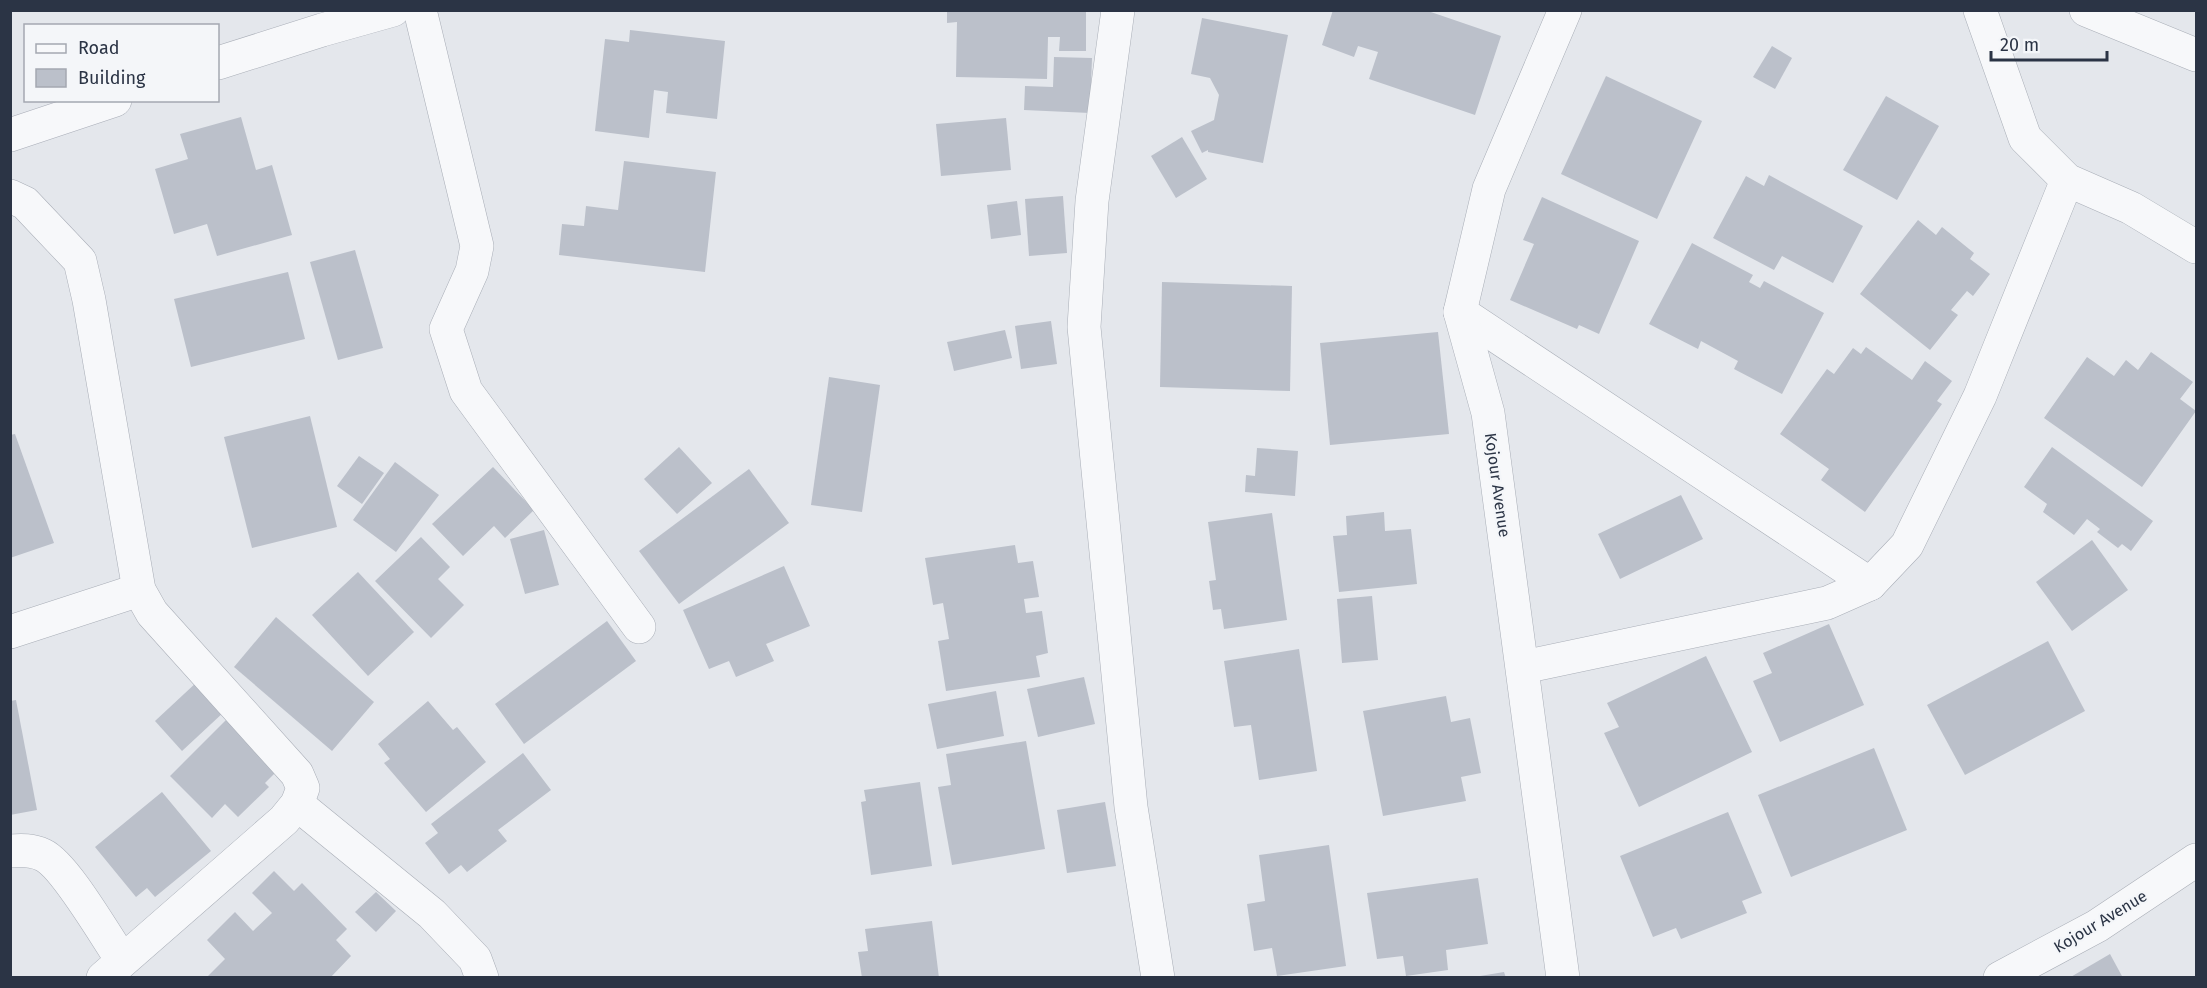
<svg xmlns="http://www.w3.org/2000/svg" width="2207" height="988" viewBox="0 0 2207 988" font-family="'Fira Sans',sans-serif">
<style>
.building{fill:#bbc0ca}
.lines{fill:none;stroke-linecap:round;stroke-linejoin:round}
.minor-casing{stroke:#a9aeb7;stroke-width:34}
.tertiary-casing{stroke:#a9aeb7;stroke-width:34}
.minor{stroke:#f7f8fa;stroke-width:33}
.tertiary{stroke:#f7f8fa;stroke-width:33}
.labels{text-anchor:middle;stroke-width:4.5;stroke-linejoin:round;paint-order:stroke}
.street-label{font-size:16px;fill:#2b3445;stroke:#f4f6f9}
</style>
<rect width="100%" height="100%" fill="#e4e7ec"/>
<g class="building">
<path d="M947,10H1086V51H1059L1060,37H1048L1047,79L956,77L957,22L947,23Z"/>
<path d="M1333,10H1425L1501,36L1475,115L1369,79L1378,52L1358,46L1354,57L1322,45Z"/>
<path d="M1202,18L1288,35L1263,163L1208,152V150L1202,153L1191,131L1214,120L1219,95L1210,78L1191,74Z"/>
<path d="M630,30L725,41L717,119L666,113L668,92L654,90L649,138L595,131L605,39L629,42Z"/>
<path d="M1772,46L1792,58L1775,89L1753,77Z"/>
<path d="M1054,57L1092,58L1090,113L1024,110L1025,86L1053,87Z"/>
<path d="M1606,76L1702,121L1657,219L1561,174Z"/>
<path d="M1886,96L1939,126L1897,200L1843,170Z"/>
<path d="M241,117L256,170L272,165L292,235L217,256L207,224L174,234L155,169L188,159L180,134Z"/>
<path d="M1006,118L1011,170L941,176L936,124Z"/>
<path d="M1182,137L1207,179L1176,198L1151,156Z"/>
<path d="M624,161L716,172L705,272L559,255L562,224L584,226L586,206L618,210Z"/>
<path d="M1769,175L1863,226L1833,283L1782,256L1774,270L1713,238L1746,176L1764,186Z"/>
<path d="M1063,196L1067,253L1029,256L1025,199Z"/>
<path d="M1542,197L1639,241L1599,334L1579,325L1577,329L1510,300L1534,244L1523,240Z"/>
<path d="M1017,201L1021,235L991,239L987,205Z"/>
<path d="M1918,220L1936,235L1942,227L1974,253L1970,259L1990,274L1973,296L1967,291L1951,310L1958,315L1930,350L1860,294Z"/>
<path d="M1692,243L1753,275L1749,282L1760,288L1764,281L1824,313L1782,394L1734,369L1738,361L1701,341L1698,349L1649,324Z"/>
<path d="M355,250L383,348L338,360L310,262Z"/>
<path d="M288,272L305,339L191,367L174,299Z"/>
<path d="M1162,282L1292,286L1290,391L1160,387Z"/>
<path d="M1051,321L1057,364L1021,369L1015,326Z"/>
<path d="M1005,330L1012,358L954,371L947,342Z"/>
<path d="M1438,332L1449,434L1330,445L1320,343Z"/>
<path d="M1866,347L1912,380L1925,361L1952,381L1937,401L1942,404L1865,512L1821,480L1829,469L1780,434L1827,369L1834,374L1853,348L1861,354Z"/>
<path d="M2151,352L2193,382L2180,399L2196,411L2142,487L2044,418L2087,357L2114,376L2126,360L2138,370Z"/>
<path d="M829,377L880,385L862,512L811,505Z"/>
<path d="M310,416L337,527L252,548L224,437Z"/>
<path d="M15,434L54,543L10,558V435Z"/>
<path d="M679,447L712,483L677,514L644,479Z"/>
<path d="M2052,447L2153,521L2131,551L2122,544L2118,548L2097,532L2100,529L2087,519L2074,535L2043,512L2047,504L2024,487Z"/>
<path d="M1257,448L1298,451L1295,496L1245,492L1246,475L1255,476Z"/>
<path d="M359,456L384,473L362,504L337,486Z"/>
<path d="M395,462L439,495L396,552L353,520Z"/>
<path d="M493,467L534,510L505,538L494,526L463,556L432,524Z"/>
<path d="M749,469L789,523L679,604L639,551Z"/>
<path d="M1681,495L1703,539L1620,579L1598,534Z"/>
<path d="M1384,512L1385,531L1411,529L1417,584L1339,592L1333,536L1347,535L1346,516Z"/>
<path d="M1272,513L1287,620L1224,629L1221,609L1213,610L1209,581L1216,580L1208,522Z"/>
<path d="M544,530L559,585L525,594L510,539Z"/>
<path d="M421,537L450,567L438,579L464,605L431,638L375,581Z"/>
<path d="M2092,540L2128,590L2072,631L2036,582Z"/>
<path d="M1015,545L1018,563L1033,561L1039,597L1024,599L1026,613L1042,611L1048,653L1036,656L1040,677L946,691L938,641L949,639L943,603L933,605L925,558Z"/>
<path d="M784,566L810,626L766,644L774,661L736,677L729,661L709,669L683,610Z"/>
<path d="M358,572L414,632L368,676L312,615Z"/>
<path d="M1372,596L1378,660L1342,663L1337,599Z"/>
<path d="M276,617L374,702L332,751L234,667Z"/>
<path d="M607,621L636,661L524,744L495,704Z"/>
<path d="M1829,624L1864,705L1780,742L1753,681L1772,673L1763,653Z"/>
<path d="M2048,641L2085,711L1965,775L1927,705Z"/>
<path d="M1299,649L1317,771L1259,780L1251,725L1234,727L1224,661Z"/>
<path d="M1706,656L1752,752L1639,807L1604,733L1619,727L1607,703Z"/>
<path d="M1084,677L1095,724L1038,737L1027,689Z"/>
<path d="M198,681L225,711L182,751L155,721Z"/>
<path d="M996,691L1004,736L937,749L928,704Z"/>
<path d="M1446,696L1451,722L1470,718L1481,773L1461,777L1466,801L1383,816L1363,711Z"/>
<path d="M16,700L37,810L10,815V701Z"/>
<path d="M428,701L453,730L457,727L486,762L426,812L384,763L390,759L378,744Z"/>
<path d="M233,713L284,764L265,783L269,787L238,817L225,804L212,818L170,776Z"/>
<path d="M1026,741L1045,849L952,865L938,787L951,785L946,754Z"/>
<path d="M1874,748L1907,830L1791,877L1758,795Z"/>
<path d="M523,753L551,790L498,830L507,841L467,872L461,865L449,874L425,843L438,833L431,824Z"/>
<path d="M920,782L932,866L871,875L861,802L866,801L864,790Z"/>
<path d="M162,792L211,851L155,897L147,888L136,897L95,847Z"/>
<path d="M1105,802L1116,866L1067,873L1057,810Z"/>
<path d="M1728,812L1762,893L1742,901L1747,913L1681,939L1676,928L1653,937L1620,856Z"/>
<path d="M1329,845L1346,966L1277,976L1272,948L1254,951L1247,904L1265,901L1259,855Z"/>
<path d="M274,871L294,891L302,883L347,929L336,940L351,956L330,978H206L225,959L207,940L235,912L253,931L272,913L252,893Z"/>
<path d="M1478,878L1488,944L1446,950L1448,970L1406,976L1403,956L1377,959L1367,893Z"/>
<path d="M376,892L396,911L376,932L355,912Z"/>
<path d="M932,921L939,978H862L858,952L868,951L865,929Z"/>
<path d="M2110,954L2123,978H2069Z"/>
<path d="M1504,972L1506,978H1480V976Z"/>
</g>
<g class="lines">
<defs>
<g id="minor">
<path d="M420,10L477,246L472,271L446,329L466,391L639,627"/>
<path d="M1118,10L1092,201L1084,327L1131,807L1158,978"/>
<path d="M1980,10L2025,138L2067,180L2131,208L2196,247"/>
<path d="M218,63L322,30L393,10"/>
<path d="M10,135L115,100"/>
<path d="M10,196L25,203L80,261L89,300L139,590L152,613L297,774L303,788L297,804L284,820L103,978"/>
<path d="M1460,312L1870,584"/>
<path d="M10,632L139,590"/>
<path d="M1523,667L1827,603L1870,584L1907,545L1980,396L2067,180"/>
<path d="M297,804L432,914L475,959L482,978"/>
<path d="M10,851C22,850 32,850 43,855C65,865 106,937 122,960"/>
<path d="M1563,978L1488,413L1460,312L1489,189L1565,10"/>
<path d="M2000,978L2097,926L2196,860"/>
</g>
<path id="tertiary" d="M2086,10L2196,55"/>
</defs>
<use href="#minor" class="minor-casing"/>
<use href="#tertiary" class="tertiary-casing"/>
<use href="#minor" class="minor"/>
<use href="#tertiary" class="tertiary"/>
</g>
<g class="labels">
<g class="street-label">
<text transform="translate(1498 485) rotate(82)" y="6">Kojour Avenue</text>
<text transform="translate(2100 921) rotate(-31)" y="6">Kojour Avenue</text>
</g>
</g>
<rect width="2207" height="988" fill="none" stroke="#2b3445" stroke-width="24"/>
<rect x="24" y="24" width="195" height="78" fill="#f4f6f9" stroke="#a4a8b1" stroke-width="1.5"/>
<rect x="36" y="44" width="30" height="9" fill="#f7f8fa" stroke="#a4a8b1" stroke-width="1.5"/>
<text x="78" y="54" font-size="18" fill="#2b3445">Road</text>
<rect x="36" y="69" width="30" height="18" fill="#bbc0ca" stroke="#a4a8b1" stroke-width="1.5"/>
<text x="78" y="84" font-size="18" fill="#2b3445">Building</text>
<path d="M1991 51v9h116v-9" fill="none" stroke="#2b3445" stroke-width="3"/>
<text x="2000" y="51" font-size="18" fill="#2b3445" stroke="#f4f6f9" stroke-width="4.5" paint-order="stroke">20 m</text>
</svg>
